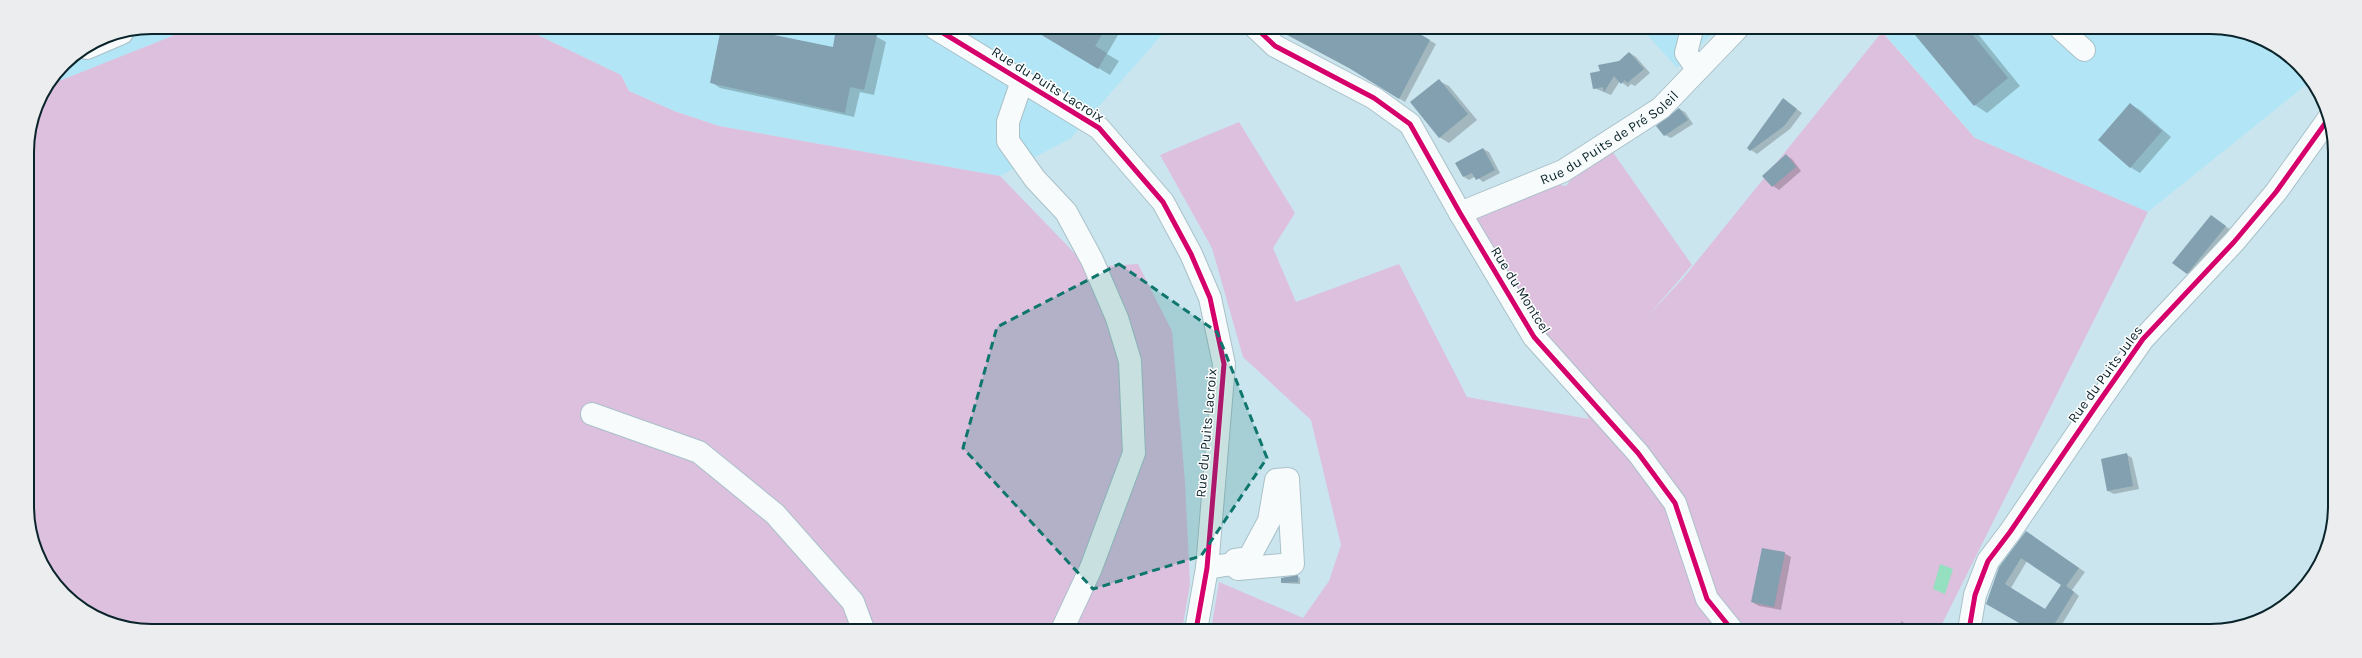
<svg xmlns="http://www.w3.org/2000/svg" width="2362" height="658" viewBox="0 0 2362 658" font-family="Karla,sans-serif">
<style>
.built{fill:#b2e6f6}
.green{fill:#dcc0de}
.water{fill:#94e0c0}
.shadow{fill:#0003;fill-rule:evenodd}
.building{fill:#82a0af;fill-rule:evenodd}
.lines{fill:none;stroke-linecap:round;stroke-linejoin:round}
.minor-casing{stroke:#a9c1c9;stroke-width:24}
.minor{stroke:#f7fbfc;stroke-width:22}
.cycleway-casing{stroke:#fff;stroke-width:8}
.cycleway{stroke:#d6006c;stroke-width:5}
.marked{fill:#0f766e;fill-opacity:0.2;stroke:#0f766e;stroke-width:3;stroke-dasharray:8 5;stroke-linejoin:round}
.labels{text-anchor:middle;stroke-width:3;stroke-linejoin:round;paint-order:stroke}
.street-label{font-size:14px;fill:#0a242b;stroke:#fff}
.rim{fill:none;stroke:#0a242b;stroke-width:2}
</style>
<rect width="100%" height="100%" fill="#cbe5ee"/>
<g class="built">
<path d="M152,27H195L49,85L64,63L104,36Z"/>
<path d="M521,27L1168,28L1071,138L1000,176L719,126L674,111L629,91L621,75Z"/>
<path d="M1642,29H1717L1677,68Z"/>
<path d="M1880,29H2235L2272,44L2299,64L2311,81L2148,212L1975,138Z"/>
</g>
<g class="green">
<path d="M195,27H521L621,75L629,91L674,111L719,126L1000,176L1088,267L1138,264L1172,331L1185,482L1190,584L1182,630L127,629L90,614L64,595L44,568L29,531L27,144L40,97L49,85Z"/>
<path d="M1882,32L1975,138L2148,212L1939,630H1211L1219,582L1303,618L1329,581L1341,545L1311,420L1243,357L1212,248L1160,155L1239,122L1295,213L1273,248L1296,302L1399,264L1467,397L1589,419L1575,395L1552,343L1520,296L1475,216L1549,183L1566,186L1573,177L1612,151L1692,265L1647,317L1685,276Z"/>
</g>
<path class="water" d="M1940,564L1953,569L1945,594L1933,589Z"/>
<g class="shadow">
<path d="M722,28H735L833,49L837,28H861L886,42L874,95L860,92L854,117L720,88L711,82Z"/>
<path d="M1032,28H1122L1107,54L1119,61L1110,75Z"/>
<path d="M1288,28H1408L1436,44L1405,102L1353,70L1283,33Z"/>
<path d="M1911,29H1974L2020,86L1987,113L1975,105Z"/>
<path d="M1630,53L1636,57L1650,73L1635,86L1631,84L1628,87L1620,81L1611,95L1594,88L1601,72L1619,62Z"/>
<path d="M1439,81L1449,86L1477,120L1449,143L1439,137Z"/>
<path d="M1784,100L1802,113L1790,129L1757,154L1751,150Z"/>
<path d="M2130,104L2140,110L2171,137L2140,173L2130,167Z"/>
<path d="M1679,109L1685,112L1693,124L1671,138L1665,135Z"/>
<path d="M1483,149L1489,152L1500,173L1483,182L1476,176L1469,180L1464,177Z"/>
<path d="M1786,155L1792,159L1801,171L1779,190L1773,186Z"/>
<path d="M2216,220L2231,230L2193,276L2187,273Z"/>
<path d="M2126,454L2132,458L2139,489L2114,494L2108,491Z"/>
<path d="M2032,536L2085,572L2072,590L2079,596L2058,631H2035L1987,604ZM2027,561L2062,584L2046,610L2011,588Z"/>
<path d="M1784,553L1791,557L1781,610L1759,606L1752,602Z"/>
<path d="M1297,576L1300,578V584L1282,583Z"/>
<path d="M1901,621L1906,624L1913,630H1901Z"/>
<path d="M1937,629H1948L1950,630H1935Z"/>
</g>
<g class="building">
<path d="M721,28H740L833,47L836,28H863L877,35L864,90L850,87L845,113L710,83Z"/>
<path d="M1030,28H1106L1095,46L1107,53L1098,69Z"/>
<path d="M1275,28H1410L1430,40L1399,99L1349,68Z"/>
<path d="M1910,29H1968L2008,78L1974,106Z"/>
<path d="M1629,52L1644,69L1627,83L1625,80L1621,84L1614,76L1604,92L1603,87L1593,89L1590,73L1600,71L1598,65L1619,61Z"/>
<path d="M1439,79L1468,114L1439,138L1410,102Z"/>
<path d="M1783,98L1797,109L1784,126L1750,151L1747,148Z"/>
<path d="M2130,103L2162,131L2130,168L2098,140Z"/>
<path d="M1679,108L1688,120L1664,136L1656,126Z"/>
<path d="M1483,148L1495,170L1476,180L1472,173L1463,177L1455,163Z"/>
<path d="M1786,154L1796,167L1772,187L1762,176Z"/>
<path d="M2211,215L2226,226L2187,274L2172,263Z"/>
<path d="M2127,453L2133,486L2107,491L2101,459Z"/>
<path d="M2026,531L2079,568L2066,586L2074,592L2050,631H2033L1986,604L1999,567ZM2021,558L2061,585L2045,609L2005,584Z"/>
<path d="M1762,548L1785,552L1774,607L1751,602Z"/>
<path d="M1298,575V582L1281,583V578Z"/>
</g>
<g class="lines">
<defs>
<g id="minor">
<path d="M935,28L1099,128L1163,202L1191,254L1210,298L1224,364L1207,568L1196,630"/>
<path d="M1256,28L1275,46L1374,98L1410,124L1460,213L1534,337L1638,453L1675,503L1707,599L1732,630"/>
<path d="M1692,29L1686,53L1697,69"/>
<path d="M2061,29L2084,50"/>
<path d="M87,48L122,33"/>
<path d="M1022,81L1008,122V141L1035,179L1066,212L1092,260L1117,318L1130,361L1134,453L1091,568L1062,630"/>
<path id="s1" d="M1460,213L1563,171L1661,108L1737,29"/>
<path d="M592,414L699,452L775,514L853,602L863,629"/>
<path d="M1207,568L1232,564L1235,560L1249,558L1269,521L1276,480L1288,479L1293,564L1238,569L1232,564"/>
<path d="M1969,630L1975,595L1988,561L2010,532L2096,406L2143,339L2234,242L2276,192L2329,118"/>
</g>
</defs>
<use href="#minor" class="minor-casing"/>
<use href="#minor" class="minor"/>
<defs>
<g id="cycleway">
<path d="M935,28L1099,128L1163,202L1191,254L1210,298L1224,364L1207,568L1196,630"/>
<path d="M1256,28L1275,46L1374,98L1410,124L1460,213L1534,337L1638,453L1675,503L1707,599L1732,630"/>
<path d="M1969,630L1975,595L1988,561L2010,532L2096,406L2143,339L2234,242L2276,192L2329,118"/>
</g>
</defs>
<use href="#cycleway" class="cycleway-casing"/>
<use href="#cycleway" class="cycleway"/>
</g>
<path class="marked" d="M1119,264L1217,332L1267,458L1201,556L1093,589L963,448L997,327Z"/>
<g class="labels">
<g class="street-label">
<text transform="translate(1048 84) rotate(32)" y="5">Rue du Puits Lacroix</text>
<text dy="5" stroke="none"><textPath href="#s1" startOffset="168">Rue du Puits de Pré Soleil</textPath></text>
<text transform="translate(1521 290) rotate(58)" y="5">Rue du Montcel</text>
<text transform="translate(2105 374) rotate(-54)" y="5">Rue du Puits Jules</text>
<text transform="translate(1206 433) rotate(-85)" y="5">Rue du Puits Lacroix</text>
</g>
</g>
<path d="M0 0H2362V658H0ZM152 34H2210A118 118 0 0 1 2328 152V506A118 118 0 0 1 2210 624H152A118 118 0 0 1 34 506V152A118 118 0 0 1 152 34Z" fill="#ebedee" fill-rule="evenodd"/>
<path class="rim" d="M152 34H2210A118 118 0 0 1 2328 152V506A118 118 0 0 1 2210 624H152A118 118 0 0 1 34 506V152A118 118 0 0 1 152 34Z"/>
</svg>
